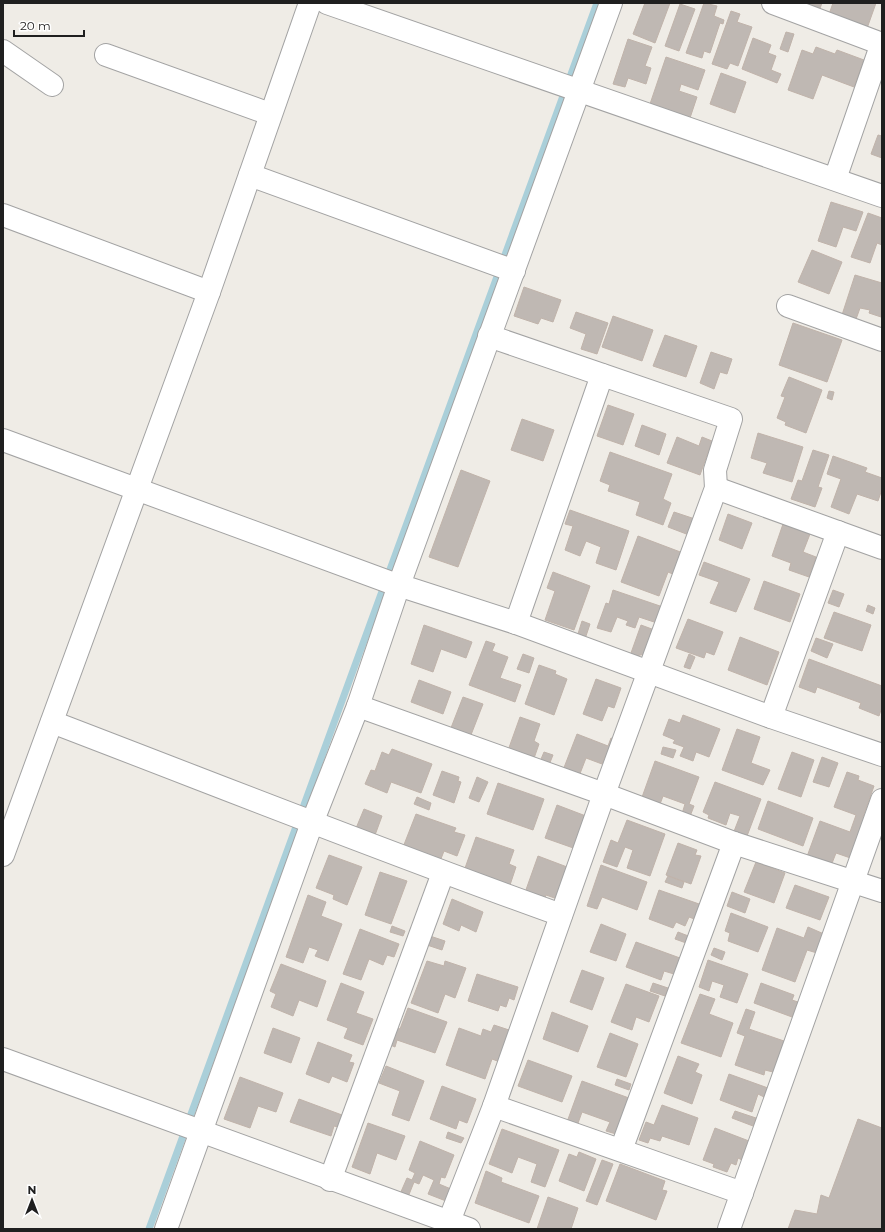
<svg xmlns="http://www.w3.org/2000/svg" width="885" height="1232" viewBox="0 0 885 1232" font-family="Montserrat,sans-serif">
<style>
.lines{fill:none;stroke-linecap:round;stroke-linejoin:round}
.stream{stroke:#aacfd9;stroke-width:7}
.building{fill:#bfb8b3;stroke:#c0b3aa}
.street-casing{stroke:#a3a3a3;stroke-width:24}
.street{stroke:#fff;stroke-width:22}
</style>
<rect width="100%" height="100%" fill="#efece6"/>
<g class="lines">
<path class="stream" d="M149,1229L597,3"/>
</g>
<g class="building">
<path d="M645,3H670L655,43L633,34Z"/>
<path d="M704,3L717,6L714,16L724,20L723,24L720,23L710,53L704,51L702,58L686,53Z"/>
<path d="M797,3H822L819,11Z"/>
<path d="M833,3H876L865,34L827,20Z"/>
<path d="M680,4L695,9L679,51L665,46Z"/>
<path d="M731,11L740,14L737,22L752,27L738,66L730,63L727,69L712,64Z"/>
<path d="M786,32L794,34L788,52L780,49Z"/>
<path d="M753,38L771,45L768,53L776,56L771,70L781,74L777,83L742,69Z"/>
<path d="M628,39L652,47L645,66L651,68L646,84L628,78L625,87L613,84Z"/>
<path d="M816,47L835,54L837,50L864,60L854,87L822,75L813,99L788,90L802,50L813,54Z"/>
<path d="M666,57L705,70L698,90L681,84L679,91L697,97L690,118L650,104Z"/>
<path d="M721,73L746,82L735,113L710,104Z"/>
<path d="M878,135L882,136V158L871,154Z"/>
<path d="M831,202L863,212L856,231L843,227L836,247L818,241Z"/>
<path d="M868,213L882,218V245L877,243L870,263L851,257Z"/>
<path d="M812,250L842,262L829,294L798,282Z"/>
<path d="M855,275L882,283L881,317L869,313L870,310L860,308L855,322L841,318Z"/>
<path d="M524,287L561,300L553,322L541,318L538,324L514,316Z"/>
<path d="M576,312L608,323L597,354L581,349L586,334L570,328Z"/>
<path d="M613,316L653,330L642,361L602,347Z"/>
<path d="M793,323L842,340L827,382L779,365Z"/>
<path d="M665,335L697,346L686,377L653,366Z"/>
<path d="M711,352L732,359L727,374L720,372L714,389L700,383Z"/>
<path d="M789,377L822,390L806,433L785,425L786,422L777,418L785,397L781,396Z"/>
<path d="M829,391L834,392L832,400L827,398Z"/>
<path d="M608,405L634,414L623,445L597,436Z"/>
<path d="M522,419L554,430L543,461L511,450Z"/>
<path d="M642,425L666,434L659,455L635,446Z"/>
<path d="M758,433L803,447L792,482L763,473L767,463L751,458Z"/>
<path d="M677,437L699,446L702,437L712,441L700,475L667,463Z"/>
<path d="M813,450L829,455L818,487L822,488L815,507L791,499L798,480L802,481Z"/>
<path d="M610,452L672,474L663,499L671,503L663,525L636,515L640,502L608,491L610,485L600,481Z"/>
<path d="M833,456L867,468L865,472L882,478V489L878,501L857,494L849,514L831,507L841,479L827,474Z"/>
<path d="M461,470L490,481L458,567L429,557Z"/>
<path d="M570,510L629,531L616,570L596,563L601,547L586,541L580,556L565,550L573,526L565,524Z"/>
<path d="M674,512L695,519L689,535L668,527Z"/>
<path d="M728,514L752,523L742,549L719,540Z"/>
<path d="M783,524L810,534L803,552L816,557L809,577L789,570L791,563L772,556Z"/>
<path d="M638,536L683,553L675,575L668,572L659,596L621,582Z"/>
<path d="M704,562L750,579L736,612L710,603L719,582L699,575Z"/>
<path d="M553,572L590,586L574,630L545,620L555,591L547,588Z"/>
<path d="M764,581L800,594L790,622L754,609Z"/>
<path d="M613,590L663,607L657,623L639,617L635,628L626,625L628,621L617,617L611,632L597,628L606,603L609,604Z"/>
<path d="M833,590L844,594L839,607L828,603Z"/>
<path d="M868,605L875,608L873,614L866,611Z"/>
<path d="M834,612L871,625L862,651L824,638Z"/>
<path d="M688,619L723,632L714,655L706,652L704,658L676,648Z"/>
<path d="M582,621L590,624L585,639L577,637Z"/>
<path d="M424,625L472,642L466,658L441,649L433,672L411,664Z"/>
<path d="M641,625L660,632L645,654L636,656L631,653Z"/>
<path d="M740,637L779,652L767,685L728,670Z"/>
<path d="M816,638L833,644L827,658L811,651Z"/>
<path d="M486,641L495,644L492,651L508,657L500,678L521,685L515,702L469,685Z"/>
<path d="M523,654L534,658L529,673L517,669Z"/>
<path d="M689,654L695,657L690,669L684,667Z"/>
<path d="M809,659L882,686V707L879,716L859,708L861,703L817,687L815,693L799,687Z"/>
<path d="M539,665L556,671L555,674L567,679L554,715L525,704Z"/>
<path d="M596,679L621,688L614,708L608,706L602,721L583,714Z"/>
<path d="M419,680L451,692L443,714L411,702Z"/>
<path d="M463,697L483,704L469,740L449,733Z"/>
<path d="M683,715L720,729L709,757L696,752L693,761L680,756L684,747L673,743L675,740L663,735L669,719L680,723Z"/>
<path d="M520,717L540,724L534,741L539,744L532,764L506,756Z"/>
<path d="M737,729L760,737L751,763L770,770L763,785L722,770Z"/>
<path d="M577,734L608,746L611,738L625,743L618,761L605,756L602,764L586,758L576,784L560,778Z"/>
<path d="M663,747L676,750L673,758L661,754Z"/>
<path d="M392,749L432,764L421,793L391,782L387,793L365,784L371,770L375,771L382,752L389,755Z"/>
<path d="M544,752L553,755L545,775L536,771Z"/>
<path d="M792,752L814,760L801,797L778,789Z"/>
<path d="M822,757L838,763L829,787L813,782Z"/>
<path d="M655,761L699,777L689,804L694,806L689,819L681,817L685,804L663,796L659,807L641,800Z"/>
<path d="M442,771L459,777L458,781L461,782L454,803L433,795Z"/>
<path d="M847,772L859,776L858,780L874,786L863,817L877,822L862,862L836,853L829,871L805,862L820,821L850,832L856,815L834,807Z"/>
<path d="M477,777L488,782L479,802L469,798Z"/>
<path d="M715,782L761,799L744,844L731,839L740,816L730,813L726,825L708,818L709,815L703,812Z"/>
<path d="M498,783L544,799L533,830L487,814Z"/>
<path d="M417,797L431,803L429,810L414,804Z"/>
<path d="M768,801L813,818L803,846L758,829Z"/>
<path d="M557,805L599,821L579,850L545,838Z"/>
<path d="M364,809L382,816L371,846L352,838Z"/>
<path d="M416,814L456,828L454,832L465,835L457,856L444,851L437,869L398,860Z"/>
<path d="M627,820L665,834L650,876L627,868L633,850L625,847L617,867L603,862L611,840L618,843Z"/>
<path d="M476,837L514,850L509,864L516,867L509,888L464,871Z"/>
<path d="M678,843L697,850L695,855L701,856L691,884L666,875Z"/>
<path d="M329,855L362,867L347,905L333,899L334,895L316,888Z"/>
<path d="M538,856L583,873L563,901L546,895L541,908L522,901Z"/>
<path d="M756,862L785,873L774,903L744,892Z"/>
<path d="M601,865L647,882L637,910L602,897L597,909L587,906Z"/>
<path d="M380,872L407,881L391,924L365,915Z"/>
<path d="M668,876L684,882L682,888L665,882Z"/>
<path d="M795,885L829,897L820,920L786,908Z"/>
<path d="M659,890L702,905L697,920L689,917L685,926L676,922L673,928L649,919Z"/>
<path d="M732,892L750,899L745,913L727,906Z"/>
<path d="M308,895L326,902L321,916L342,924L328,961L315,956L318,950L309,947L303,963L286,957Z"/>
<path d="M452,899L483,912L476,932L461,925L459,931L443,924Z"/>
<path d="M731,913L768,927L758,952L728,941L730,933L725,931Z"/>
<path d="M601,924L626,934L616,961L590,952Z"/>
<path d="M392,926L405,931L403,936L390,932Z"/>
<path d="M808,927L824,934L817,953L807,950L795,982L762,970L777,928L804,938Z"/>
<path d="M360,929L399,944L394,957L387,955L383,965L369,959L361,980L343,974Z"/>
<path d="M678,932L691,937L689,944L675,939Z"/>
<path d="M430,936L445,941L442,950L427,945Z"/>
<path d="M636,942L680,958L674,974L664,971L661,980L626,967Z"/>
<path d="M714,948L725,952L722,960L711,955Z"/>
<path d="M708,960L748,974L737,1003L720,997L724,985L712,981L709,991L699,987Z"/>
<path d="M427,961L444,966L445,961L466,968L455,998L445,994L438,1013L411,1003Z"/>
<path d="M281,964L326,981L317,1007L299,1000L293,1016L271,1007L276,994L270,991Z"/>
<path d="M582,970L604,978L592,1010L570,1002Z"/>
<path d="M477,974L518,987L514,1000L509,998L506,1007L500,1005L498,1011L468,1001Z"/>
<path d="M341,983L364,992L356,1013L373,1019L363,1045L344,1038L348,1028L327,1020Z"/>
<path d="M653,983L668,988L665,996L650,991Z"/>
<path d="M761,983L794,995L792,1000L798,1002L792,1017L754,1003Z"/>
<path d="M626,984L659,996L649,1022L636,1017L632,1030L611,1022Z"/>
<path d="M700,994L715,999L709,1014L733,1023L721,1057L681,1043Z"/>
<path d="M408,1008L447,1022L435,1053L397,1040L395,1047L388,1044L395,1027L400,1029Z"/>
<path d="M746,1009L755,1012L749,1029L784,1041L773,1072L765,1070L764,1075L735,1065L745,1036L737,1033Z"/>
<path d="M552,1012L588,1026L578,1052L543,1039Z"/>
<path d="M494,1025L512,1031L500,1062L492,1059L485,1079L446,1065L459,1028L481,1036L483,1029L491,1032Z"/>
<path d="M273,1028L300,1038L291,1063L264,1053Z"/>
<path d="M610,1033L638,1044L626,1077L597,1067Z"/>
<path d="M318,1042L352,1055L349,1062L354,1063L347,1082L332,1076L329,1083L306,1074Z"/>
<path d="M678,1056L699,1064L695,1072L702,1075L692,1104L664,1093Z"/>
<path d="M528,1060L572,1076L562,1102L518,1086Z"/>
<path d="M386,1066L424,1081L409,1121L392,1115L400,1091L379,1083Z"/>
<path d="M729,1074L768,1088L764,1097L758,1094L752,1112L720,1100Z"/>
<path d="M240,1077L283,1093L276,1112L258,1106L250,1128L224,1119Z"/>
<path d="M617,1079L631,1084L629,1090L615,1085Z"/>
<path d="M582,1081L629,1098L616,1134L606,1131L610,1122L582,1112L577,1126L567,1122Z"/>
<path d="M442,1086L476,1099L467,1123L459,1120L456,1129L430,1119Z"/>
<path d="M299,1099L342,1115L338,1127L334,1126L331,1136L290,1122Z"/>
<path d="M662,1105L698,1118L689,1145L662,1136L660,1141L650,1138L648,1143L639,1140L646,1122L654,1125Z"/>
<path d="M735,1111L756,1118L753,1126L732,1118Z"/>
<path d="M858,1119L882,1128V1229H788L795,1210L817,1214L821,1195L829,1198Z"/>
<path d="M368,1123L405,1136L396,1160L377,1153L370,1174L352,1167Z"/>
<path d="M715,1128L749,1141L742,1160L738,1158L736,1165L731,1163L727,1172L713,1167L714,1164L703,1160Z"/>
<path d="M502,1129L559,1150L545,1187L531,1182L537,1164L518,1157L512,1173L489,1164Z"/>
<path d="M448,1132L464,1138L461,1143L446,1138Z"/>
<path d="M420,1141L454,1155L445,1178L441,1177L439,1184L451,1189L446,1201L428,1194L434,1180L423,1175L419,1184L414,1182L408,1197L400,1194L407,1178L412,1180L415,1173L409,1170Z"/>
<path d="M579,1152L596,1159L584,1191L559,1181L569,1154L577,1157Z"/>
<path d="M602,1160L613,1164L597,1205L586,1201Z"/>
<path d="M620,1164L665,1181L662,1190L667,1191L656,1220L606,1201Z"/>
<path d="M486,1171L502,1178L501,1182L539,1196L529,1223L475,1203Z"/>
<path d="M548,1197L578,1208L571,1229H537Z"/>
</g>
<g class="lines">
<defs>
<g id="street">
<path d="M327,3L882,196"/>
<path d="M773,3L882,44"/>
<path d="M3,51L52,85"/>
<path d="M106,55L270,114"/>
<path d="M250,175L514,271"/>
<path d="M835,179L882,43"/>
<path d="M3,215L209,292"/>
<path d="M788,306L882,340"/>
<path d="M3,440L389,582L516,623L771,717L882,755"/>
<path d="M716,488L882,548"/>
<path d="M516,623L602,375"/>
<path d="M358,706L604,794L734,843L882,891"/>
<path d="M771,717L838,532"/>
<path d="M52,722C222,787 390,854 561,915"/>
<path d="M3,855L209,292L310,3"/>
<path d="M3,1059L469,1229"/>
<path d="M494,1106L742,1193"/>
<path d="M621,1150L734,843"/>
<path d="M330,1180L443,873"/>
<path d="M166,1229L312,823L358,706L399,585L611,3"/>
<path d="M446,1229L494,1106L604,794L716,488L715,470L731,419L489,336"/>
<path d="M729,1229L882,800"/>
</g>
</defs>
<use href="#street" class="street-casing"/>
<use href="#street" class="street"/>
</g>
<rect width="885" height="1232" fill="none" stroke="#1f1f1f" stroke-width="8"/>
<g transform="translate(32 1200)" stroke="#ffffff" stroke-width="3" paint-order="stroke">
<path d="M0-3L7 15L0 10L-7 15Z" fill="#1f1f1f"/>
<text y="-6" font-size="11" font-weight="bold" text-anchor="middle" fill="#1f1f1f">N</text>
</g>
<path d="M14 30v6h70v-6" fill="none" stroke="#1f1f1f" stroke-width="2"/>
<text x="20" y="30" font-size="12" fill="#1f1f1f" stroke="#ffffff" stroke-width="3" paint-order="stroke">20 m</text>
</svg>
